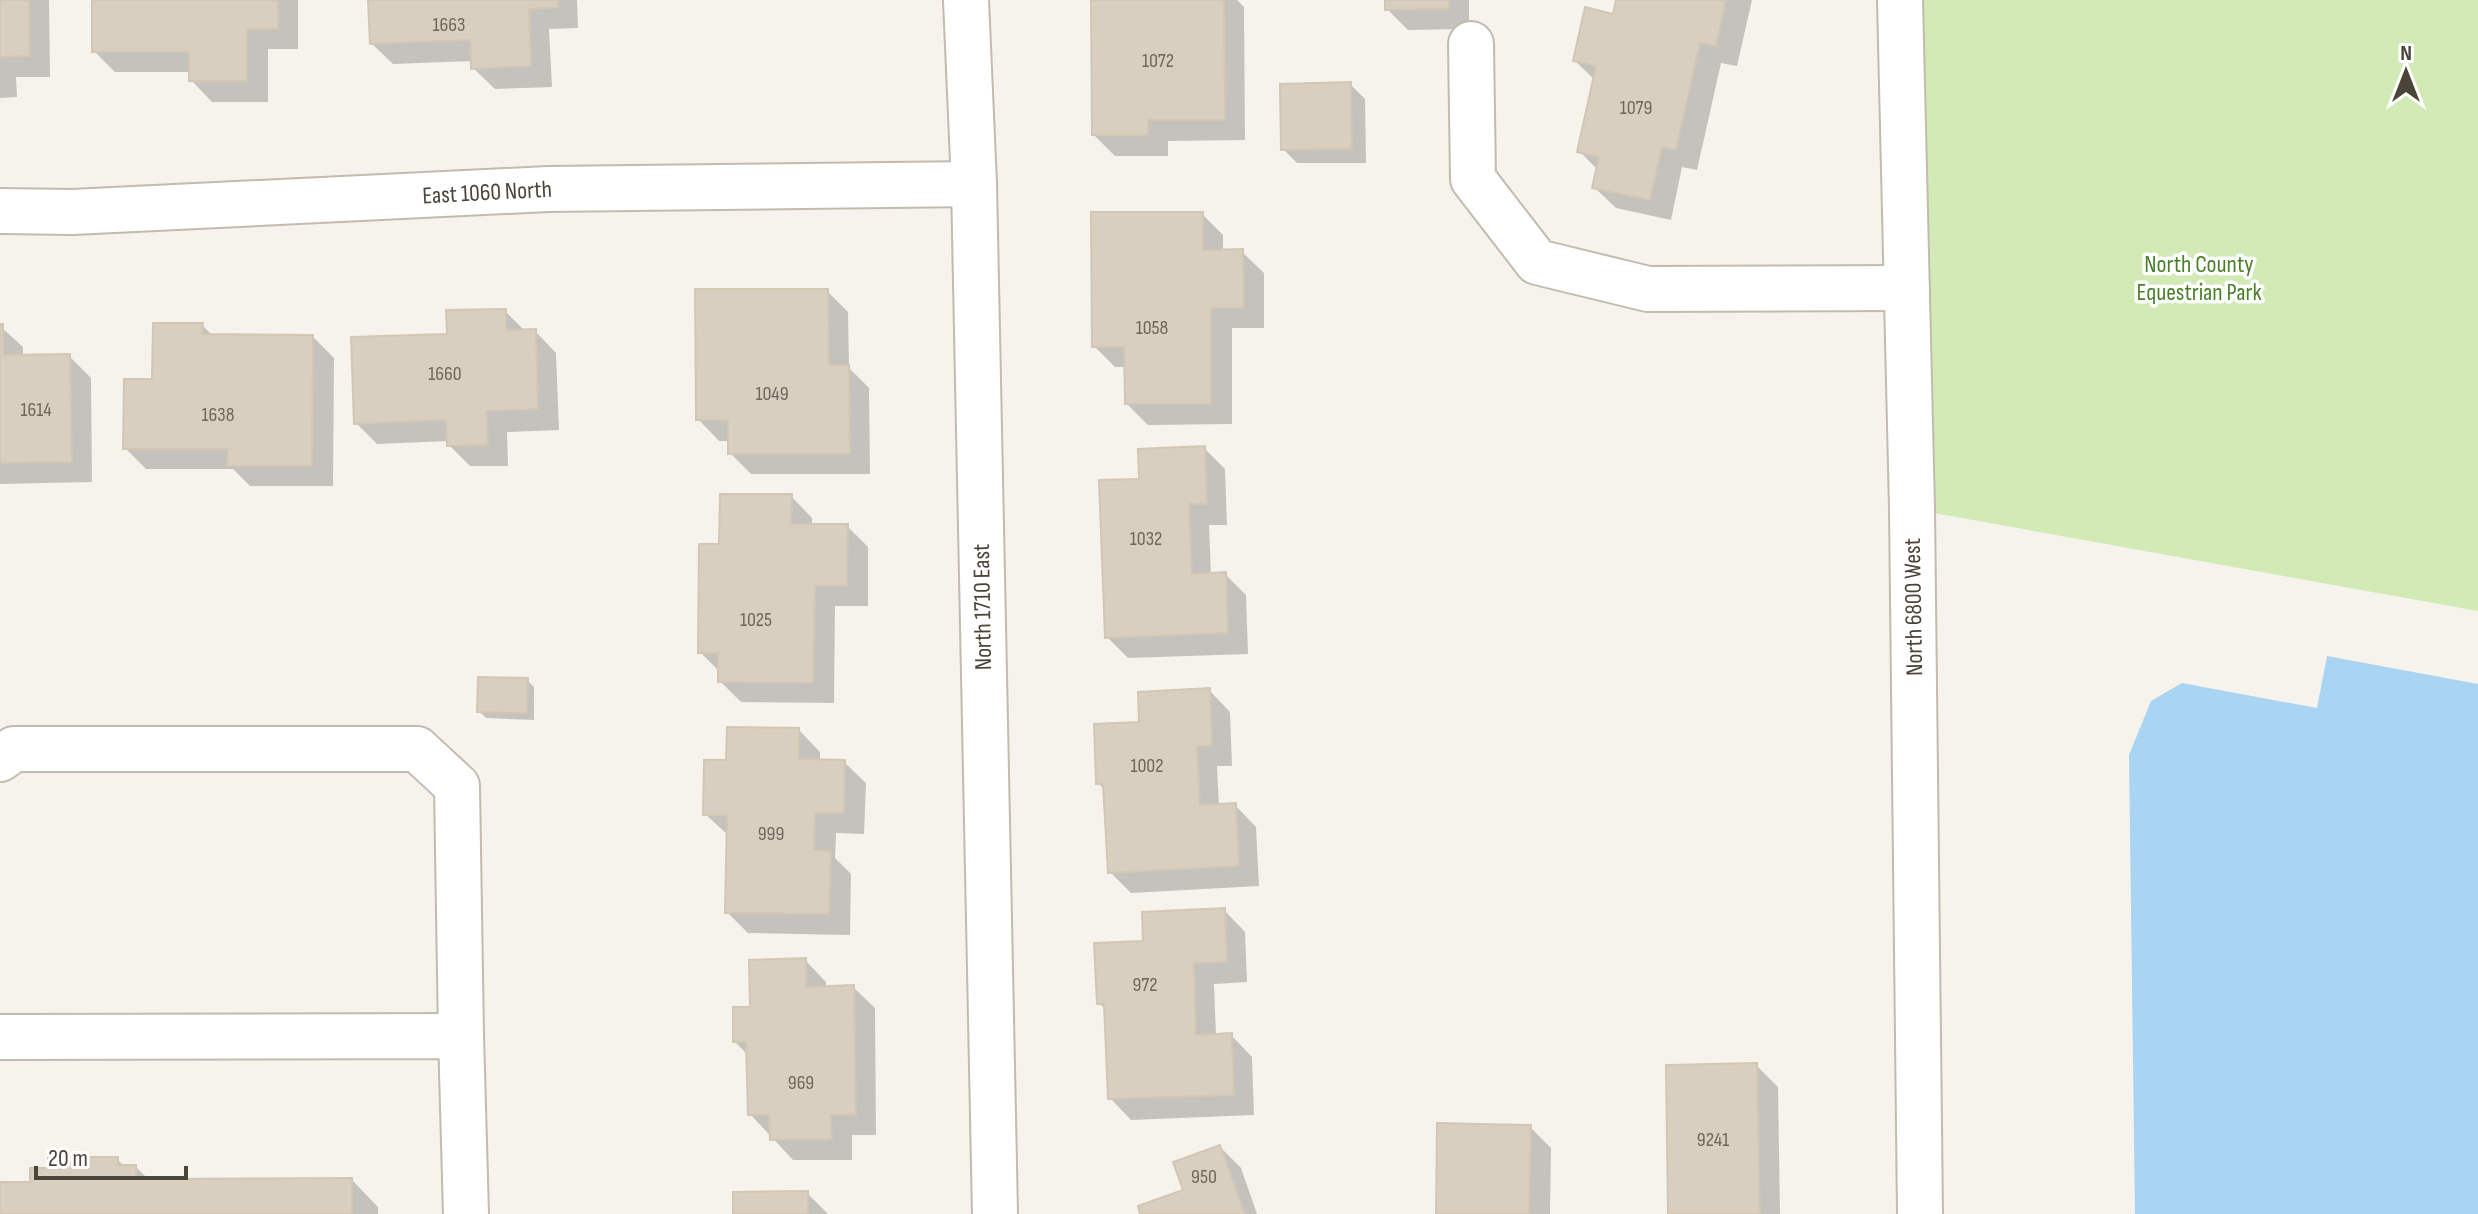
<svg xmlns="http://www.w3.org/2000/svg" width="2478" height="1214" viewBox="0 0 2478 1214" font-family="'Sofia Sans Condensed',sans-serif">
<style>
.green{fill:#d2eab5}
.water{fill:#a9d4f2}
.shadow{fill:#0003}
.building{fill:#d8cfc1;stroke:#d3c7b4;stroke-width:2}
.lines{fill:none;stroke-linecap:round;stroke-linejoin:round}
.minor-casing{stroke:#c2bbae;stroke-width:48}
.minor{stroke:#fff;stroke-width:44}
.labels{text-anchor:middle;stroke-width:7;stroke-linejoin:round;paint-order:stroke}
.number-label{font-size:20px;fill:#6e675b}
.street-label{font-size:24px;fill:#4b4439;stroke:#fff}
.park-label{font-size:24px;fill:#4a7f2a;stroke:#fff}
</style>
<rect width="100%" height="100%" fill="#f6f3ec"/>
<path class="green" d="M1918,0H2478V611L1912,509Z"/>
<path class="water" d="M2327,656L2478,684V1214H2135L2129,755L2151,701L2182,683L2317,708Z"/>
<g class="shadow">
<path d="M0,0H49L50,77H16L17,97L0,98Z"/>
<path d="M94,0H298V49H268V102H212L191,80V72H115L94,51Z"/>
<path d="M370,0H577L578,28L549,29L552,87L495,89L473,68V61L393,64L371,43Z"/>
<path d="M1093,0H1237L1244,7L1245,140L1168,141V156H1115L1094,135Z"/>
<path d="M1387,0H1469V29L1408,30L1387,9Z"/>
<path d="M1618,0H1752L1737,66L1721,63L1697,170L1682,167L1671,220L1616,208L1594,187L1598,170L1579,151L1595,80L1575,61L1614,16Z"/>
<path d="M1350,84L1365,99L1366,163H1297L1283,149Z"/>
<path d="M1202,214L1223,235V252H1242L1264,273V328H1232V424L1148,425L1127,404L1126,367H1115L1094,346Z"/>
<path d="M827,291L848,312L849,368L869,388L870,474H751L730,453V441H719L698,419Z"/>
<path d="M505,311L526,332L535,331L556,353L559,430L507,432L508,466H470L449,445V441L377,444L356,423L449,336Z"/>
<path d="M202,325L214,337H313L334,358L333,486H250L233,469H146L125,448L154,381Z"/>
<path d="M0,326L23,347V357L69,356L91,378L92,482L0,484Z"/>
<path d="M1204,448L1225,469L1227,525H1209L1211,575L1225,574L1246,595L1248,654L1128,658L1107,637L1141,480Z"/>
<path d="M791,496L812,518V526H847L868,547V606H835L834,703L741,702L720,681V672L700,652L721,546Z"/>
<path d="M527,680L534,687V720L486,718L479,711Z"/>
<path d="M1209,690L1230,712L1232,766H1217L1219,806L1235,805L1256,827L1259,886L1131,893L1110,872L1106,791L1098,783Z"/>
<path d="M799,730L820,752V762H844L866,783L864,834L836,833L835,858L851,874L850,935L748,933L727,912L728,835L705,814L728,762Z"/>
<path d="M1224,910L1245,932L1247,982L1214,984L1216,1036L1231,1035L1252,1057L1254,1115L1131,1120L1110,1098L1107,1011L1099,1003L1145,943Z"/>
<path d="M805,960L826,982V988L853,987L875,1008L876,1135H852V1160H793L750,1114L748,1055L735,1042L752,1010Z"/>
<path d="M1756,1065L1778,1087L1780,1214H1670Z"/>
<path d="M1530,1127L1551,1148L1550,1214H1438Z"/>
<path d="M1220,1147L1241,1168L1257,1214H1143L1185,1191Z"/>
<path d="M117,1159L125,1167H136L150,1181L352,1180L378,1207V1214H0V1184H32Z"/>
<path d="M807,1193L828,1214H735Z"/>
</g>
<g class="building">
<path d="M0,0H29L30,56L0,57Z"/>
<path d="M92,0H278V29H247V81H189V52H92Z"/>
<path d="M368,0H558V7L529,9L531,66L471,69L470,40L370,44Z"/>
<path d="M1091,0H1224L1225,120H1148V135H1092Z"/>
<path d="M1385,0H1449V9L1385,10Z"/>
<path d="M1616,0H1726L1716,46L1700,43L1676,150L1662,147L1650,200L1592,188L1599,157L1577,152L1596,66L1573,61L1585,7L1613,14Z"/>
<path d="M1351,82L1352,149L1281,150L1280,84Z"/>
<path d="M1091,212H1203V250L1243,249L1244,308H1211V404H1125L1124,347H1092Z"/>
<path d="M695,289H828L829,365H849L850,454H728V420H696Z"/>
<path d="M506,309V330L536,329L538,409L487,411L488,445L447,446L446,420L354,424L351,337L447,334L446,310Z"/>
<path d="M153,323H203L202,334L313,335L312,466H227L228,449H123L124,379H152Z"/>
<path d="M0,324H3V355L70,354L72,462L0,463Z"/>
<path d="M1205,446L1207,504H1189L1192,574L1226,572L1228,633L1105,638L1099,480L1139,479L1138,449Z"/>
<path d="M720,494H792L791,524H848L847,586H815L813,683L718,682V653H698L699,544H719Z"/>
<path d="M478,677L528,678L527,713L477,712Z"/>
<path d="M1210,688L1212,745L1197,746L1200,805L1236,803L1239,866L1108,873L1103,784H1096L1094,724L1139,722L1138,692Z"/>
<path d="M727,727L799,728V759L845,760L844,813H815L814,850L831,851L829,914L725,913L727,815H703L704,760H726Z"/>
<path d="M1225,908L1227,962L1194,963L1196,1035L1232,1033L1234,1095L1108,1099L1104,1004H1097L1094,943L1143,941L1142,912Z"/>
<path d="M806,958V987L854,985L856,1115H831L832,1139L770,1140L769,1115H748L746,1042H733V1007H750L749,960Z"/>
<path d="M1757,1063L1760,1214H1668L1666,1065Z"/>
<path d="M1437,1123L1531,1125L1529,1214H1436Z"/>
<path d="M1220,1145L1245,1214H1140L1138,1206L1183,1190L1173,1162Z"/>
<path d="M48,1157H118V1165H136V1179L352,1178V1214H0V1182H30V1168H48Z"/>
<path d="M808,1191V1214H733V1192Z"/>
</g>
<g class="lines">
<defs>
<g id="minor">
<path d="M966,0L974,184L995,1214"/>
<path d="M1900,0L1912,509L1920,1214"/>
<path d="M1471,44L1473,179L1537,262L1648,289L1907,288"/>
<path d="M0,211L72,212L548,189L974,184"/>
<path d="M0,759L14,749H417L457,786L461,1036"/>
<path d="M0,1037L461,1036L466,1214"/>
</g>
</defs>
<use href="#minor" class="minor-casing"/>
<use href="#minor" class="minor"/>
</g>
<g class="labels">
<g class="number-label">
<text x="449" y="31">1663</text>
<text x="1158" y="67">1072</text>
<text x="1636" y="114">1079</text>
<text x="1152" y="334">1058</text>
<text x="445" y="380">1660</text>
<text x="772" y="400">1049</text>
<text x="36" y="416">1614</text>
<text x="218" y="421">1638</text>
<text x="1146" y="545">1032</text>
<text x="756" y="626">1025</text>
<text x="1147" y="772">1002</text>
<text x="771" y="840">999</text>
<text x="1145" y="991">972</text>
<text x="801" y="1089">969</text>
<text x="1713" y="1146">9241</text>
<text x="1204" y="1183">950</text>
</g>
<g class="street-label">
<text transform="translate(487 192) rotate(-3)" y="8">East 1060 North</text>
<text transform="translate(982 607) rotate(-91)" y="8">North 1710 East</text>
<text transform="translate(1913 607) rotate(-91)" y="8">North 6800 West</text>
</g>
<g class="park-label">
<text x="2199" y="272">North County<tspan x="2199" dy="28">Equestrian Park</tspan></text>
</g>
</g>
<g transform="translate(2406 72)" stroke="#ffffff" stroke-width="6" paint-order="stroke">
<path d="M0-6L14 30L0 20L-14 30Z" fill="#4b4439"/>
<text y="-12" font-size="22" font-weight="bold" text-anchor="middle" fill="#4b4439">N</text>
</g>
<path d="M36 1166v12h150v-12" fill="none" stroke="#4b4439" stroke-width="4"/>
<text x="48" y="1166" font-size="24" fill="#4b4439" stroke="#ffffff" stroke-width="6" paint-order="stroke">20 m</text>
</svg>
